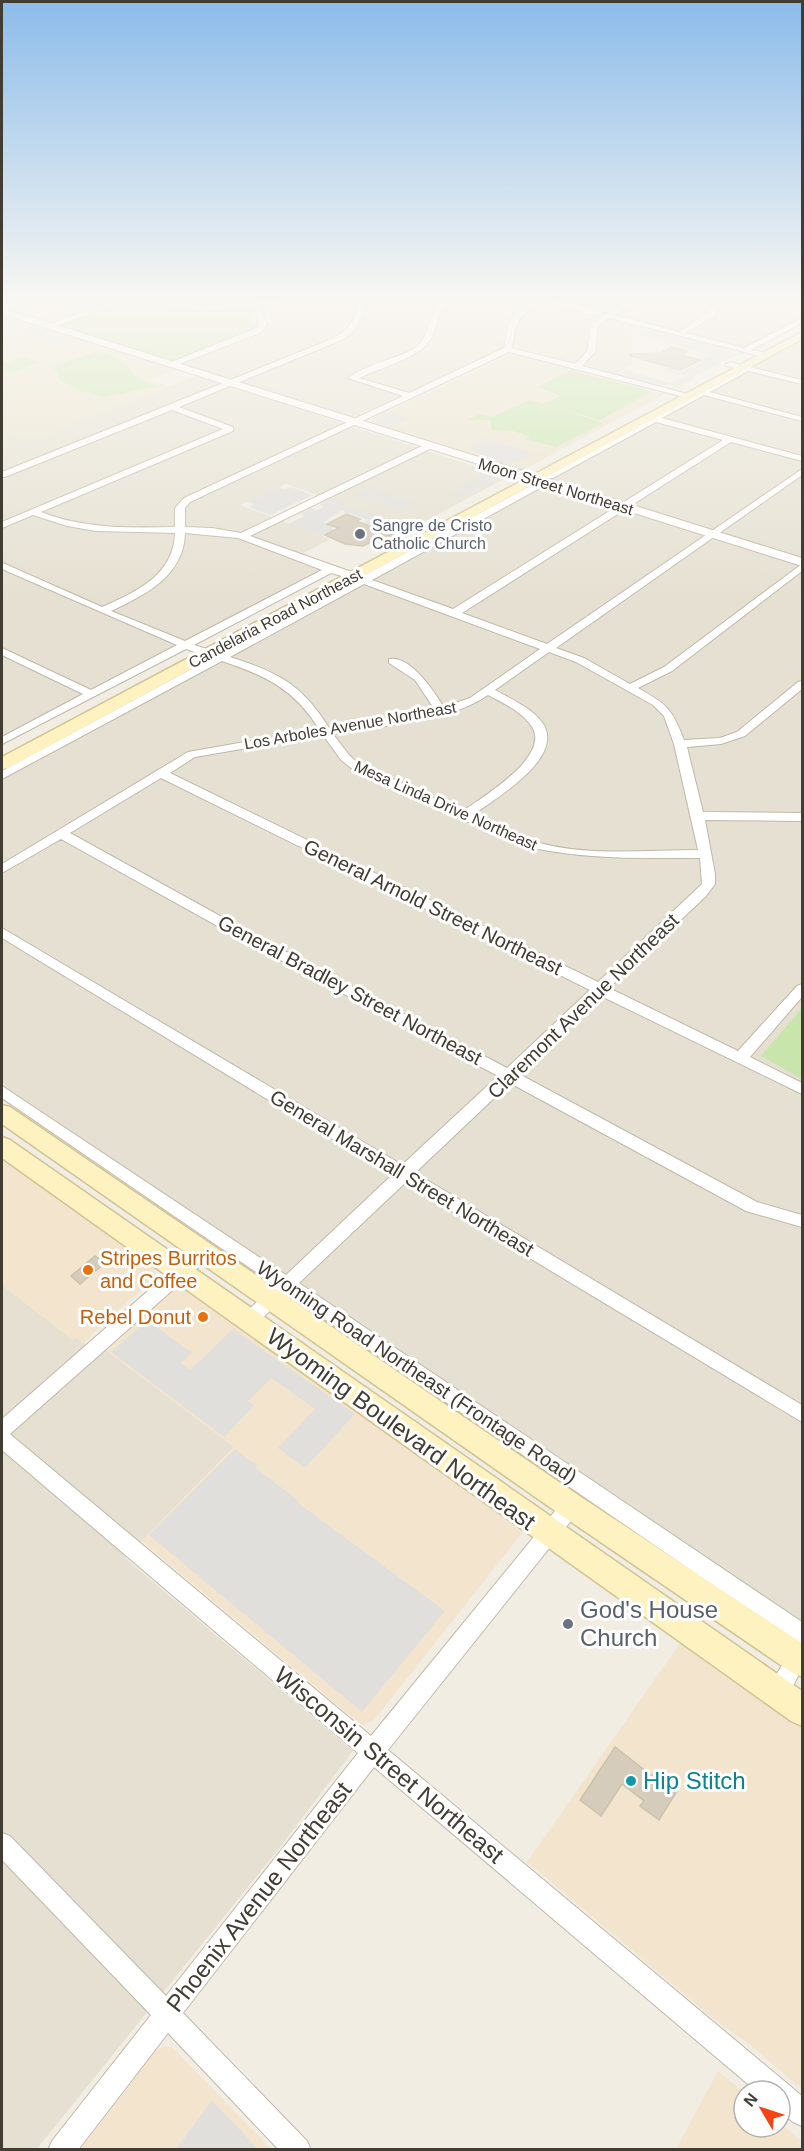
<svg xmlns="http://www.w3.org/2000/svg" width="804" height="2151" viewBox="0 0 804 2151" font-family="Arial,sans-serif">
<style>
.residential{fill:#e5e0d1}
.commercial{fill:#f3e5cd}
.education{fill:#eae3cc}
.green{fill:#c8e5ac}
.parking{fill:#e1dfdb}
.building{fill:#d5ccbb;stroke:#ccc2ac;stroke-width:1.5}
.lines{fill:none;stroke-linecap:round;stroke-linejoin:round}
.minor-casing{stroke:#bfb8a9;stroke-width:2}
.tertiary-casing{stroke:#bfb8a9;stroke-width:2}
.secondary-casing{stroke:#d0c393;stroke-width:3}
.minor{fill:#fff;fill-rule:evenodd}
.tertiary{fill:#fff;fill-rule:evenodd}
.secondary{fill:#fdf2c0;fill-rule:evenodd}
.worship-dot{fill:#6b7280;stroke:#fff;stroke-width:2}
.food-dot{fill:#e8710a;stroke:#fff;stroke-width:2}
.culture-dot{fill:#0f9aa8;stroke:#fff;stroke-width:2}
.labels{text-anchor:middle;stroke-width:6;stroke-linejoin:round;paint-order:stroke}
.far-street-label{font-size:16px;fill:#423d33;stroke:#fff}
.far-worship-label{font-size:16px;fill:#5b616d;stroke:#fff;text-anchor:start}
.street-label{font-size:20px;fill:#423d33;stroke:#fff}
.food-label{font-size:20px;fill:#c56008;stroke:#fff;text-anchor:start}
.near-street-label{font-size:24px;fill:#423d33;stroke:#fff}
.near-worship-label{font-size:24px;fill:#5b616d;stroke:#fff;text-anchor:start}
.near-culture-label{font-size:24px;fill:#0d838f;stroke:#fff;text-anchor:start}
</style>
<rect width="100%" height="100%" fill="#f1ede3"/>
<g class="residential">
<path d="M2,299H115L49,322L2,308Z"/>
<path d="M165,299H802V323L746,353L638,326L631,330L632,365L615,375L519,347L514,343L353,417L182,364L269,328V316L260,303L187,306Z"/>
<path d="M802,338V1639L2,1100V772Z"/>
<path d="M196,376L508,477L412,528L286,484L240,505L330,539L292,559L328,573L8,741L2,737V429L32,440Z"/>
<path d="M2,1285L73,1340L76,1337L83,1343L107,1351L234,1447L125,1558L353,1751L277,1851L36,2150L2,2149Z"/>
</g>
<g class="commercial">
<path d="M2,1158L154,1267L156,1273L154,1278L83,1343L76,1338L73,1340L2,1285Z"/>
<path d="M181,1287L516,1523L522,1533L374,1720L363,1725L354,1719L142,1541L234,1447L107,1351L173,1290Z"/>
<path d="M683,1639L802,1724V2089L743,2039L720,2024L527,1862Z"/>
<path d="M164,2046L173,2048L271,2149L80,2150L155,2052Z"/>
<path d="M718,2071L744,2092V2127H780V2123L802,2142V2149H676Z"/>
</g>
<g class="education">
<path d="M2,315L177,370L150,380L169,387L32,440L2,429Z"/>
<path d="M509,355H517L665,394L521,471L370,423L371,419Z"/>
</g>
<g class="green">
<path d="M132,299C148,299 162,306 178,308C200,311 223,309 245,308L251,310L254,327L248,333L178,360H167L56,326Z"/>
<path d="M96,352C118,352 125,366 140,379C145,382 153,384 159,386L103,397L81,391L57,378L59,374L54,370L55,366Z"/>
<path d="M23,357L40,362L11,373L2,370V364Z"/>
<path d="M570,370L651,392L600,420L554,407L603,423L556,447L526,439L530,436L513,431L492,430L490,420H467L480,414L492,417C507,410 515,407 530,400L543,404L561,396L538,387Z"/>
<path d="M802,1008V1079L761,1056Z"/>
</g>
<g class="parking">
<path d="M2,317L69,338L58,344L2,326Z"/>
<path d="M643,329L727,349L725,351L738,354L692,377L696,378L678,388L669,384L661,387L616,375L627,370L671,383L685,376L664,370L668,367L684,371L706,360L702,358L709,355L633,333Z"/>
<path d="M388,411L403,416L408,419L389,428L373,423L371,420Z"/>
<path d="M487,439L528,451L530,456L508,464L470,450L471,446Z"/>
<path d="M489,472L503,476L461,498L448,494Z"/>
<path d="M279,487L285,489L291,487L313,495L270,515L249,507L254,504L247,502Z"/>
<path d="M369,487L414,503L400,510L354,494Z"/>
<path d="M330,499L411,527L402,532L393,529L386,532L363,523L368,520L342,511L323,522L335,527L332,528L334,530L323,536L289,524L304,516L301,513L311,508L317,510L323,507L319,505Z"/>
<path d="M147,1320L192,1353L181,1363L190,1370L233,1329L355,1414L305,1468L278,1448L315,1409L271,1378L248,1401L254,1406L224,1437L111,1352Z"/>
<path d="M235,1449L257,1466L256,1468L299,1501L298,1503L445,1611L362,1712L149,1535Z"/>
<path d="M212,2100L258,2149H176Z"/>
</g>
<g class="building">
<path d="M671,347L687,351L680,355L701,360L680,370L630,356V354L661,353Z"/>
<path d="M346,514L360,519L356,521L395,536H376L370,543L363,546L345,544L325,535L339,528L327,524Z"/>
<path d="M95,1256L105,1263L80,1284L71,1276Z"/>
<path d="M615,1747L655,1778L659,1773L679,1788L659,1820L640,1806L644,1801L622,1784L601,1816L580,1800Z"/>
</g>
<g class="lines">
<defs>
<g id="minor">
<path d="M23,299H33L2,310V306Z"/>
<path d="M119,299H129L51,328L44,326Z"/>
<path d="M151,299L201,306L252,303L251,299H257L259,302L339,299L260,306L267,325L260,333L172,367H169V363L254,329L259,325L253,307C221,309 180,316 151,299Z"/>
<path d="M359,299H365C364,316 358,329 344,339L179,407L233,427V431L41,512C84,529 129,528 175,527V508L184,498L403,396L348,378C368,363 396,360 416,347C432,335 427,311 444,299H451C433,316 440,328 427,344C416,358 376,370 359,378L409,393L504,348C506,338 507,325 513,316C533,285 578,306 607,314L632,299H640L614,315L679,332L707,313L718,299H724L713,317L686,333L744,348L802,318V323L751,350L767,353L768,355L764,357L609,318L598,325L595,352L582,366L688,394V398L741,369L727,366L726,364L730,362L802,380V384L748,371L710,392L802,417V421L704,395L662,418L802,456V461L731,442L462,613L547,644L802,469V475L556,648L584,658L630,684L664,667L802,564V571L672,671L638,688C668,705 672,709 684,740L720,738L737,732L798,682L802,681V689L745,736L721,744L687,747L703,812L802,813V821L705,820L715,874V884L706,896L609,988L738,1051L797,986L802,984V997L750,1057L802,1083V1094L601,996L519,1074L757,1202L802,1215V1227L746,1211L510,1083L415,1173L802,1405V1422L405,1183L299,1283L802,1622V1669L785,1700L777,1703L769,1700L766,1692L796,1642L288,1294L255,1325L249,1327L243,1325L240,1320L243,1315L275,1285L2,1098V1086L286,1275L392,1175L2,938V928L402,1165L498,1076L239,938L61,839L2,873V864L188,752L319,729C294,689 266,676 222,661L2,779V771L212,658L186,649L2,744V737L83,694L2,655V648L91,690L177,645L2,569V563L5,564L102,607C136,592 174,575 175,533L96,531L67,526L33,515L2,528V522L223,429L172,410L5,477H2V472L332,339C349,330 357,318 359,299ZM543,302L602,317L591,324L587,352L575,364L512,348C516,321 518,314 543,302ZM509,352L688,398L547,474V478H553L656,422L723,440L453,609L372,580L540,488V484H534L363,576L250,536L432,448V444H426L241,533L212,528L185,527V508L190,502ZM185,533L238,538L322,570L185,641L111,611C145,595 184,576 185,533ZM331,573L356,580L220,653L194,645ZM364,584L540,649L470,698L444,707C434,692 411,655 389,659V663L415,680L435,710L329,728C302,684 277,672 230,657ZM549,652L576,662L653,705L664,716L674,744L698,850C642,850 577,858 524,838C506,832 490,823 473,815C496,798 567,757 542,722C530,707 511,699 495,690ZM488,695C503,703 519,710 530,724C555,754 484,796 463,811L359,764L349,755L333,734C379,726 450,722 488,695ZM323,735L341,760L351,768L516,844C577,860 637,858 700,858L702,884L598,982L170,773L195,757ZM161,778L590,990L507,1068L249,932L70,833Z"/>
<path d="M204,1245L210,1247L212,1252L210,1257L10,1434L371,1736L564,1500L571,1497L578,1500L581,1506L578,1512L388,1750L802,2096V2126L793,2122L780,2111V2091H756L374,1767L183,2013L307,2141L311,2150H279L168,2033L78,2150H48L52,2141L151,2015L2,1860V1833L10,1836L166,1996L358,1753L2,1450V1419L198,1247Z"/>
</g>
<path id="tertiary" d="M2,308L802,558V566L2,314Z"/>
<g id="secondary">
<path d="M802,332V339L8,768L2,769V757Z"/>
<path d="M2,1105L10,1107L581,1497L802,1643V1677L791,1672L561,1515L2,1124Z"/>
<path d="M2,1137L10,1140L802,1691V1726L791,1721L2,1158Z"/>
</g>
</defs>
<use href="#minor" class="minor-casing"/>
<use href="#tertiary" class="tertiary-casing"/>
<use href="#secondary" class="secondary-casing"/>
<use href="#minor" class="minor"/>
<use href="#tertiary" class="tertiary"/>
<use href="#secondary" class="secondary"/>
</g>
<linearGradient id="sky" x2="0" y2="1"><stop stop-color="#8bbcea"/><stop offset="0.5" stop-color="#f9f7f2"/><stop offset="1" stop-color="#f9f7f2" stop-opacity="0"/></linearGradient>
<rect width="804" height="600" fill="url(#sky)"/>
<g class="worship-dot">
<circle cx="360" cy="534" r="6"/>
<circle cx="568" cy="1624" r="6"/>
</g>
<g class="food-dot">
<circle cx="88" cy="1270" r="6"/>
<circle cx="203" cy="1317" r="6"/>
</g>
<circle class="culture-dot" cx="631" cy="1781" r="6"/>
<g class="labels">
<g class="far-street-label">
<text transform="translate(556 486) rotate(17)" y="6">Moon Street Northeast</text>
<text transform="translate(275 618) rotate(-28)" y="6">Candelaria Road Northeast</text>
<text transform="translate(350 725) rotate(-10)" y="6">Los Arboles Avenue Northeast</text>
<text transform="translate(446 805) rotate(24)" y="6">Mesa Linda Drive Northeast</text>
</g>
<g class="far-worship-label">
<text x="372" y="531">Sangre de Cristo<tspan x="372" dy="18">Catholic Church</tspan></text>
</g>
<g class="street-label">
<text transform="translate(433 907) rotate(26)" y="7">General Arnold Street Northeast</text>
<text transform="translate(350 990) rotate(28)" y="7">General Bradley Street Northeast</text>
<text transform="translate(583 1006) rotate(-44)" y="7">Claremont Avenue Northeast</text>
<text transform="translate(402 1173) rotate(31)" y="7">General Marshall Street Northeast</text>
<text transform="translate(417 1372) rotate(34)" y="7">Wyoming Road Northeast (Frontage Road)</text>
</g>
<g class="food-label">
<text x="100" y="1265">Stripes Burritos<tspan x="100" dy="23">and Coffee</tspan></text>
<text x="191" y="1324" text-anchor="end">Rebel Donut</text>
</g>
<g class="near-street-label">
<text transform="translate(401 1429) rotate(36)" y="8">Wyoming Boulevard Northeast</text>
<text transform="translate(389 1765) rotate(40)" y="8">Wisconsin Street Northeast</text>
<text transform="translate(259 1897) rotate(-52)" y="8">Phoenix Avenue Northeast</text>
</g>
<g class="near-worship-label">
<text x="580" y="1618">God's House<tspan x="580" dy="28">Church</tspan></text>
</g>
<g class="near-culture-label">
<text x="643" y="1789">Hip Stitch</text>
</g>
</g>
<rect width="804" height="2151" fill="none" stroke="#423d33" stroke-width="6"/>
<g transform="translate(762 2109) rotate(309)"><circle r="28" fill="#ffffff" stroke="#b3b1ad" stroke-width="1.5"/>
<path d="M0-4.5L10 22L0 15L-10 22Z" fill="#f44416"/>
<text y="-9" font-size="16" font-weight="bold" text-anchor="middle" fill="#423d33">N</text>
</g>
</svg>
